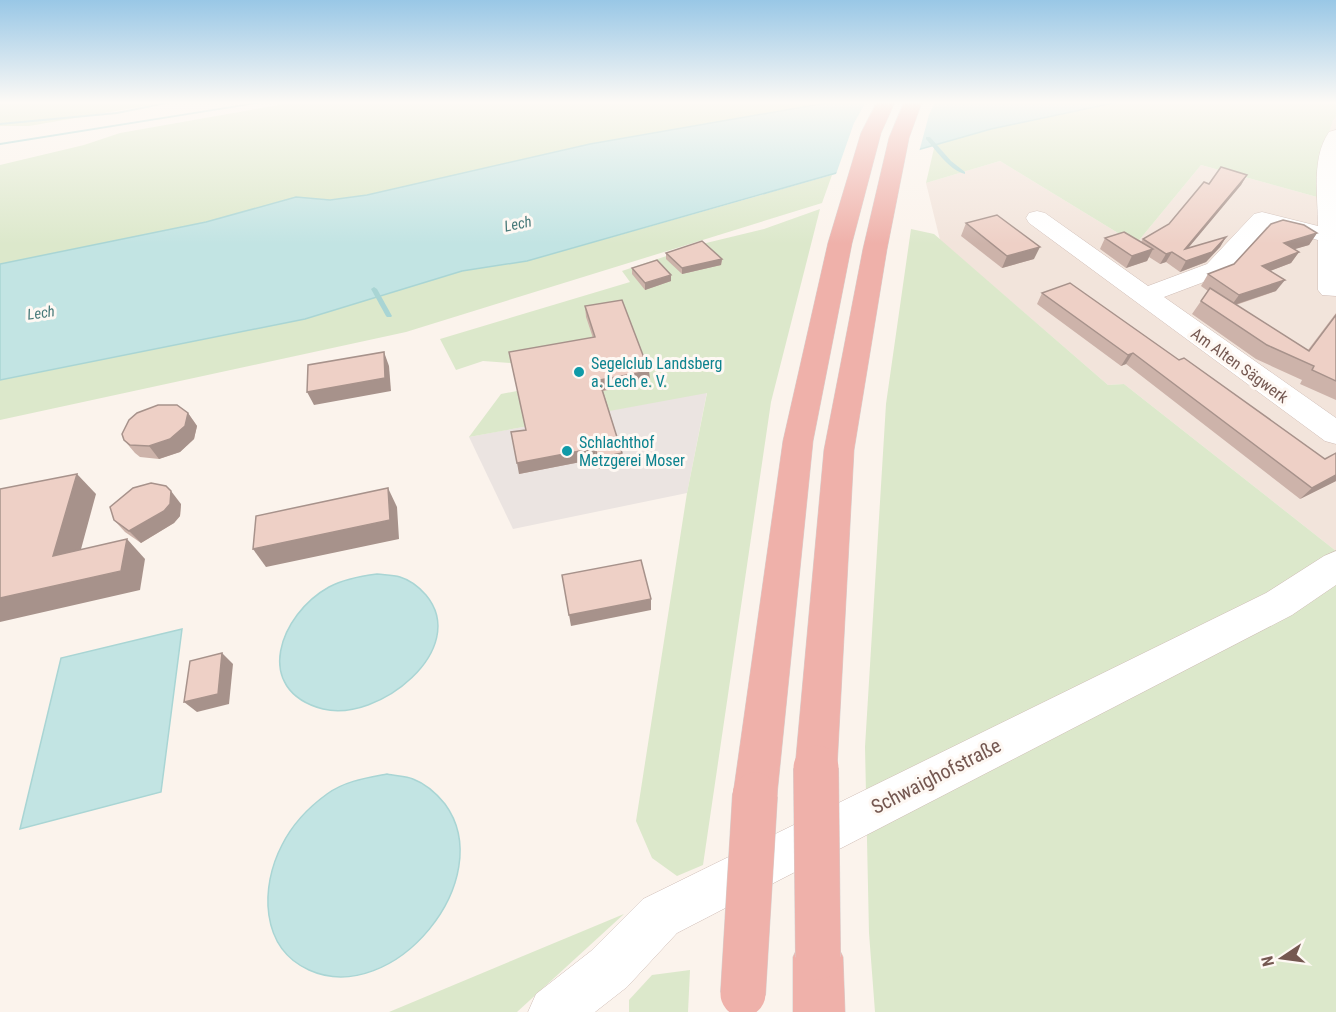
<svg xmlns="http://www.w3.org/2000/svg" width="1336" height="1012" viewBox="0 0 1336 1012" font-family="'Roboto Condensed',sans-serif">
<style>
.residential{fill:#f2e4db}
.industrial{fill:#ebe4e1}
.green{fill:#dce8cb}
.water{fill:#c2e4e3;stroke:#a9d5d4;stroke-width:1.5}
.pier{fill:#fbf3ec}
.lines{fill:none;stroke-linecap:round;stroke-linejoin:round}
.stream{fill:#a9d5d4;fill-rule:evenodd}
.minor-casing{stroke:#cfbcb5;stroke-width:1}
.highway-casing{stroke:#d8d0ce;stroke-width:1}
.minor{fill:#fff;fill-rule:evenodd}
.highway{fill:#efb1aa;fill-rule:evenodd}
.highway-bridge-casing{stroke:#d8d0ce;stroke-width:46;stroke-linecap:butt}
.highway-bridge{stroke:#efb1aa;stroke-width:45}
.wall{fill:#cdb3aa}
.shaded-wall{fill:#a7928b}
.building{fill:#eed0c6;stroke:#a7928b;stroke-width:1.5}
.culture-dot{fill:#0f9aa8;stroke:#fef8f3;stroke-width:2}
.labels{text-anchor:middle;stroke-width:6;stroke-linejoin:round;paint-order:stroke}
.far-water-label{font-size:15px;font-style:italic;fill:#457878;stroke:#fef8f3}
.culture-label{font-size:16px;fill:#0d838f;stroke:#fef8f3;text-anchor:start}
.street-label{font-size:16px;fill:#755851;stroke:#fef8f3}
.near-street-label{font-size:20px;fill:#755851;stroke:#fef8f3}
</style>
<rect width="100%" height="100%" fill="#fbf3ec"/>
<path class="residential" d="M1336,117V551L1124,384L1108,385L940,240L926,183L1000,161L1136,244L1201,165L1317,197L1321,158L1333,119Z"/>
<path class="industrial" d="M707,392L687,493L513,529L469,437Z"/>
<g class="green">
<path d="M0,102H168L29,126H0Z"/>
<path d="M295,102H832L590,144L367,195L330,200L296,197L206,222L0,264V165L84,145L120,133Z"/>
<path d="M1118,102H1336V117L1333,120L1321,158L1317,197L1201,165L1136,244L1000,161L926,183L935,144L991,129Z"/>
<path d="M832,175L822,203L406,332L0,420V380L305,319L462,271L527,261Z"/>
<path d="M820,209L771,402L703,865L677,876L652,858L636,821L687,493L707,393L469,437L501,394L517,391L521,406L649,382L596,348L511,363L483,361L456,370L440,339L630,282L622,271L702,244L764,229Z"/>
<path d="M911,229L934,234L1108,385L1124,384L1336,551V1012H875L869,933L865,747L886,404Z"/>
<path d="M624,914L517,1012H389Z"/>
<path d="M690,970L688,1012H629V1000L652,975Z"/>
</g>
<g class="water">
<path d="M832,102H1118L991,129L527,261L462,271L305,319L0,380V264L206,222L296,197L330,200L367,195L590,144Z"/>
<path d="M377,574C385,575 393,575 400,577C410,580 419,587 426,595C471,649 378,723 323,709C251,690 280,614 329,587C344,579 361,576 377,574Z"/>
<path d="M182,629L161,792L20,829L61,658Z"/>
<path d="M387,774C395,776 406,776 413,779C426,784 437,794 445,804C500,879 393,1008 309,970C260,948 260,887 282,845C292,825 309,807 327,794C345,781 366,778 387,774Z"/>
</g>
<path class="pier" d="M866,102H935L929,115L919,152L835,177L854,123Z"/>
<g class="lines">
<g class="stream">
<path d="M166,102H176L117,114L0,125V123L117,112Z"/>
<path d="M258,102H269L0,145V143Z"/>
<path d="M926,137H930L951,161L965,172V174C949,170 937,151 926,139Z"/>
<path d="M374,287L377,289L392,316L391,317H387L386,316L371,289Z"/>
</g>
<defs>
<g id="minor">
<path d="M1336,130V296L1322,295L1318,290V240L1267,227L1225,274L1164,297L1336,418V444L1325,441L1029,223L1026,218L1029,213L1037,211L1045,213L1148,286L1207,264L1254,214L1262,212L1318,226C1318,196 1311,158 1329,132Z"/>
<path d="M1336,551V585L1292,615L677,933L627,987L595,1012H528L536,994L591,951L643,899L1266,593L1324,556Z"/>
</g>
<g id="highway">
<path d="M877,102H895L881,133L852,243L813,441L777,795L770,810L755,817L740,810L733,795L783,441L828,243L861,133Z"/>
<path d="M904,102H922L909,138L887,249L854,450L837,768L831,783L816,789L801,783L795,768L824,450L863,249L889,138Z"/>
<path d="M818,932L835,940L843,957L845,1012H793V957L801,940Z"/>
</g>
</defs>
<use href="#minor" class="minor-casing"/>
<use href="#highway" class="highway-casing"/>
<use href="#minor" class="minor"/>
<use href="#highway" class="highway"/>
<defs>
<g id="highway-bridge">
<path d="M816,768L818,957"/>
<path d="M743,994L755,795"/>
</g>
</defs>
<use href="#highway-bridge" class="highway-bridge-casing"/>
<use href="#highway-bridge" class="highway-bridge"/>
</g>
<g class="wall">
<path d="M1247,175L1241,185L1188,248L1226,237L1220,247L1206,262L1180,272L1166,262L1160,264L1149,257L1147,261L1126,268L1100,249L1105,238L1141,242L1143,239L1169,224Z"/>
<path d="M966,223L1034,259L1002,268L961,236Z"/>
<path d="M1317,233L1309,245L1294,249L1299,252L1291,263L1270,271L1276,291L1236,305L1308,350L1336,313V400L1300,384L1302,380L1256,359L1192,314L1208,291L1201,286L1208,274Z"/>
<path d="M666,253L722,259L721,265L682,274L666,259Z"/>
<path d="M632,268L671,281L645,290L632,274Z"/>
<path d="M1042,293L1179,360L1325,459L1336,481L1300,499L1126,364L1121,366L1037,304Z"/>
<path d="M585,306L649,371L650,382L603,391L622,453L623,464L599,469L596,459L519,474L526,430L593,338L586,317Z"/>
<path d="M188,413L197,426L194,439L180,452L159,459L140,457L135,453L124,440Z"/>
<path d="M181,504L180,516L174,523L141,543L125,532L114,520Z"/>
</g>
<g class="shaded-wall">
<path d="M1247,175L1241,185L1179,259L1185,249Z"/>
<path d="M1317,233L1309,245L1275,255L1284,243Z"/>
<path d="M1226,237L1220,247L1206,262L1180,272L1186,261Z"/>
<path d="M1040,247L1034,259L1002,268L1007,256Z"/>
<path d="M1153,249L1147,261L1126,268L1132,256Z"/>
<path d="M1172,252L1166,262L1160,264L1166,254Z"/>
<path d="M1299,252L1291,263L1254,277L1262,266Z"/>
<path d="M722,259L721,265L682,274V268Z"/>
<path d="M671,275V281L645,290V283Z"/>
<path d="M1285,280L1276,291L1231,306L1239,295Z"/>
<path d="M384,352L389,366L391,391L314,405L307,392Z"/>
<path d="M1133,353L1126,364L1121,366L1128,355Z"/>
<path d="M649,371L650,382L600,391L599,380Z"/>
<path d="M188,413L197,426L194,439L180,452L159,459L149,446Z"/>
<path d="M595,448L596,459L519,474L517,463Z"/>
<path d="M622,453L623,464L599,469L598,458Z"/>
<path d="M77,474L96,494L74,575L53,556Z"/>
<path d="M1336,475V481L1300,499L1312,488Z"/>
<path d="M388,488L397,507L399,539L266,567L253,549Z"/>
<path d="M171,491L181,504L180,516L174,523L141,543L129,531Z"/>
<path d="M127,539L145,559L140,590L0,622V598Z"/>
<path d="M651,599V610L571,626L569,615Z"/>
<path d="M222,653L233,664L229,704L197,712L184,702Z"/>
</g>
<g class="building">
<path d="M1221,167L1247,175L1185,249L1226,237L1212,252L1186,261L1172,252L1166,254L1143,239L1169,224L1204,182L1209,184Z"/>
<path d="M997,215L1040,247L1007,256L966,223Z"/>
<path d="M1283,220L1304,225L1317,233L1284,243L1299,252L1262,266L1285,280L1239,295L1208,274L1234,264L1271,224Z"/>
<path d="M1124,232L1153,249L1132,256L1105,238Z"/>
<path d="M702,241L722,259L682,268L666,253Z"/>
<path d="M657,260L671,275L645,283L632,268Z"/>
<path d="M1070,283L1179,360L1184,358L1325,459L1336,453V475L1312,488L1133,353L1128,355L1042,293Z"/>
<path d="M1210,288L1309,351L1336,315V381L1312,370L1314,366L1267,345L1201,301Z"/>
<path d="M622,300L649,371L599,380L622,453L598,458L595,448L517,463L511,432L526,430L509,352L595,337L585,306Z"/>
<path d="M384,352L385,378L307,392L308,365Z"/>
<path d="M158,405H177L188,413L185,426L170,439L149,446L130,445L124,440L122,434L129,420L137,413Z"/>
<path d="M77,474L53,556L127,539L121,571L0,598V489Z"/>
<path d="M151,483L166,486L171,491L170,504L164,511L129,531L114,520L110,507L133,488Z"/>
<path d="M388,488L390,520L253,549L256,516Z"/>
<path d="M641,560L651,599L569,615L562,575Z"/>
<path d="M222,653L218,694L184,702L190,661Z"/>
</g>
<linearGradient id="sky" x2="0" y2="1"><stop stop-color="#99c7e6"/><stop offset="0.42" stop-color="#fdfaf6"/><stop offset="1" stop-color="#fdfaf6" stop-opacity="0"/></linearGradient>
<rect width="1336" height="244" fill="url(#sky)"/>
<g class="culture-dot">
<circle cx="579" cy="372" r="6"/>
<circle cx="567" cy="451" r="6"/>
</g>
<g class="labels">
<g class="far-water-label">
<text transform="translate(518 224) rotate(-12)" y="5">Lech</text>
<text transform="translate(41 313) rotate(-8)" y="5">Lech</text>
</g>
<g class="culture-label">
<text x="591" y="369">Segelclub Landsberg<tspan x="591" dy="18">a. Lech e. V.</tspan></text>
<text x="579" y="448">Schlachthof<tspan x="579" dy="18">Metzgerei Moser</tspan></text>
</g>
<g class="street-label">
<text transform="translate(1240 365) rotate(36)" y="6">Am Alten Sägwerk</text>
</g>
<g class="near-street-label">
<text transform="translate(936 776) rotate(-27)" y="7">Schwaighofstraße</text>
</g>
</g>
<g transform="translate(1282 958) rotate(257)" stroke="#fef8f3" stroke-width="4.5" paint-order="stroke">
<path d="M0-4.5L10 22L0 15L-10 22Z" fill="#755851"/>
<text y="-9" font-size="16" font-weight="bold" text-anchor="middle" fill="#755851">N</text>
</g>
</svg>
